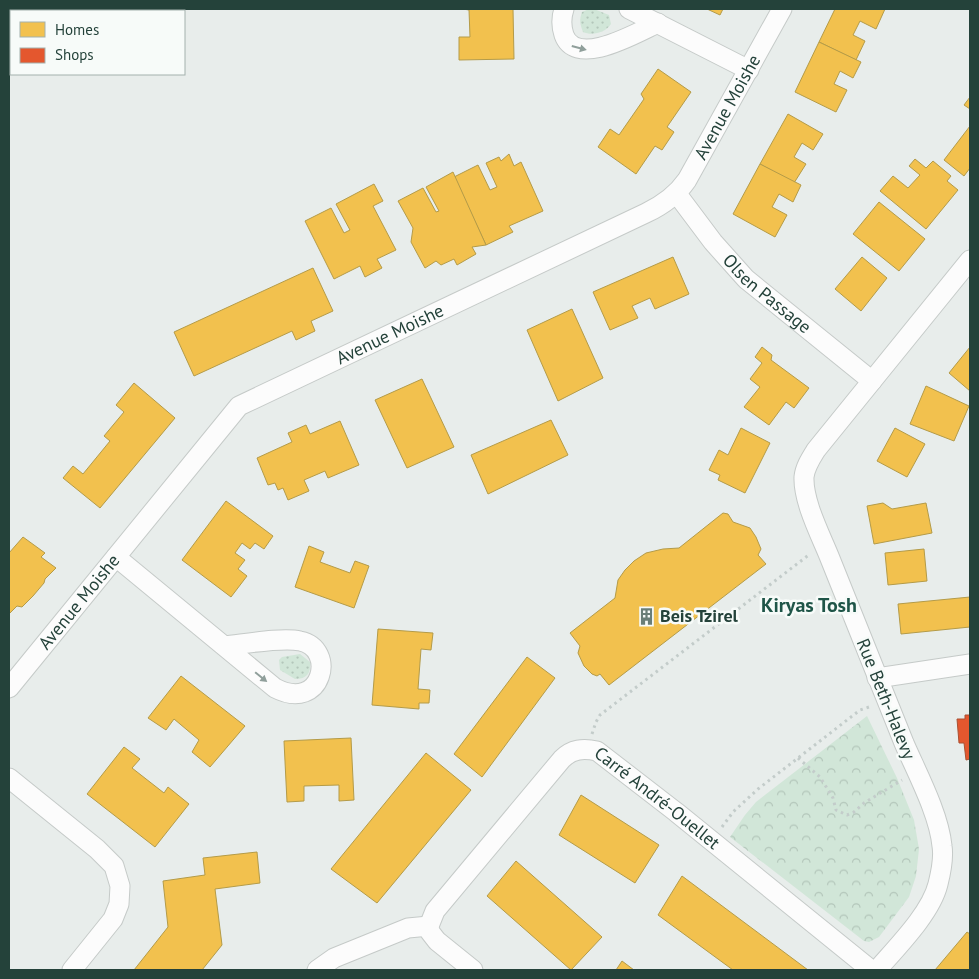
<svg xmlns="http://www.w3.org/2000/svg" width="979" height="979" viewBox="0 0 979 979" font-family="'PT Sans',sans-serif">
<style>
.grass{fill:url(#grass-dots)}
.forest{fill:url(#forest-crowns)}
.homes{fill:#f2c14e;stroke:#b49b48}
.shops{fill:#e4572e;stroke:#aa5132}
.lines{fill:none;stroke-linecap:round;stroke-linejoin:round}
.minor-casing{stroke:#c5cac8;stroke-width:21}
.path{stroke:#c3ccca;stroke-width:3;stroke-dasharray:2.5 4;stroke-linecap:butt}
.minor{stroke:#fcfcfc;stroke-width:19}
.oneway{fill:#909f9b}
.labels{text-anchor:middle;stroke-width:5;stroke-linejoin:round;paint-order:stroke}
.street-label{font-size:18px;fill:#24423a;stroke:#f7fbf9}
.poi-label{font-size:18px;font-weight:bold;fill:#24423a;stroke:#f7fbf9;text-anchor:start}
.quarter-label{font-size:20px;font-weight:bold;fill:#1f5548;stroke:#f7fbf9}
</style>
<defs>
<pattern id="grass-dots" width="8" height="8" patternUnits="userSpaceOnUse" patternTransform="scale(1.25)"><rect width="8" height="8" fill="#d1e6d8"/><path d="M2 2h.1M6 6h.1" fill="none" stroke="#b3c6ba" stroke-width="1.8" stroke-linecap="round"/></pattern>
<pattern id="forest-crowns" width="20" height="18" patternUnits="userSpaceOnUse" patternTransform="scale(1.25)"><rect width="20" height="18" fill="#d1e6d8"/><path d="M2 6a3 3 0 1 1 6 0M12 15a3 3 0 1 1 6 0" fill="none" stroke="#b3c6ba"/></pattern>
</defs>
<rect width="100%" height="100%" fill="#e8edeb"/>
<g class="grass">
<path d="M589,9H594L609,15L611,24C605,33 592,36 583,32C580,24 579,20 582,12Z"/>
<path d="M300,654L310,662C311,673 307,679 295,679L280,670L279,660L282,657Z"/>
</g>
<path class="forest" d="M867,716L897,778L914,820L919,849L916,876L909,897L879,937L869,942L864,941L730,837L745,815L756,802Z"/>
<g class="homes">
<path d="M463,9H513L514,59L459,60V37H470L469,10Z"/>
<path d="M707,9H723L720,15Z"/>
<path d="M835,9H885L876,29L860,21L853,35L865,41L856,60L819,42Z"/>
<path d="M819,42L861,62L853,78L840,71L834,84L847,90L836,112L795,92Z"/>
<path d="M658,69L691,92L667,127L674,132L662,150L655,146L636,174L598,147L610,129L619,135L644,99L641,94Z"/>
<path d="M970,97V109L964,105Z"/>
<path d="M788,114L823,134L813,150L802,143L794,157L806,164L794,183L760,164Z"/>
<path d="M970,126V168L964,176L944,160Z"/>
<path d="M509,154L514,166L521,162L543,211L509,226L513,232L486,245L454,177L478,165L490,190L497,187L486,163L499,157L501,161Z"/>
<path d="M915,159L926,168L933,161L951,176L947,181L958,190L926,229L880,191L893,176L908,188L920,175L909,166Z"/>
<path d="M760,164L801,185L793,202L779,194L772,207L787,215L775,237L733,214Z"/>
<path d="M453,172L486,245L472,247L476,254L457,265L454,259L441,265L436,261L425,268L411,242L413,228L398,201L423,188L436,212L439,211L426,187Z"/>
<path d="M374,184L383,201L373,206L396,250L377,259L382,268L365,277L360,266L334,279L305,221L331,208L344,233L350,230L336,204Z"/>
<path d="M879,202L925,239L899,271L853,234Z"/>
<path d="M673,257L689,294L655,309L650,298L632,306L638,318L610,330L593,292Z"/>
<path d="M862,257L887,278L861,311L835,289Z"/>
<path d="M313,268L333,311L311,321L315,331L296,340L292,331L194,376L174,332Z"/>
<path d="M572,309L603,378L558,401L527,330Z"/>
<path d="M762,347L772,355L771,360L809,388L794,408L786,402L769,425L744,407L760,387L750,379L762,363L755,357Z"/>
<path d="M970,347V391L949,373Z"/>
<path d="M422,379L454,447L407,468L375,400Z"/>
<path d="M134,383L175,418L100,508L63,478L73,466L83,474L110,441L104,436L124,412L116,405Z"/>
<path d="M926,386L969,406L954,441L910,424Z"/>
<path d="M551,420L568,455L488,494L471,455Z"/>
<path d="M340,421L359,465L328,478L325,471L304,480L309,491L288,500L283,488L278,490L275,483L268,485L257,458L292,442L288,433L306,425L310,434Z"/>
<path d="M741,428L770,443L745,493L718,480L720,475L709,470L719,450L728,455Z"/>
<path d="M895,428L925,444L907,477L877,461Z"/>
<path d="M226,501L273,536L264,549L255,543L250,549L242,543L235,553L245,560L238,569L247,576L231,597L182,560Z"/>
<path d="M883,503L892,509L926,503L932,533L874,544L867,506Z"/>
<path d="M723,513L728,514L733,522L750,528L756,537L761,549L758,555L766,564L609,685L600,674L597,676L592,674L584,666L578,653L580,646L570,633L615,598L618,580L625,570L634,561L646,553L663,549L679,548Z"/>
<path d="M23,537L45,553L41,557L56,568L45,579L44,583L33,596L22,607L17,606L9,614V553Z"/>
<path d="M309,546L324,552L320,562L350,573L355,561L369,566L354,608L295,587Z"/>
<path d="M924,549L927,581L888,585L885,553Z"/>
<path d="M970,597V627L901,634L898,604Z"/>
<path d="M378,629L433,633L431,650L421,649L418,689L430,690L429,703H419V709L372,705Z"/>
<path d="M527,657L555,678L482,777L454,754Z"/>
<path d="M181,676L245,726L210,767L192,752L199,740L174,719L166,730L148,718Z"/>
<path d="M351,738L354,800L339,801V785L304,786V801L287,802L284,741Z"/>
<path d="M124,747L140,759L132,768L164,793L168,787L189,804L155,847L87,794Z"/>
<path d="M426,753L471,790L377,903L331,869Z"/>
<path d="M581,795L659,845L635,883L559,835Z"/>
<path d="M257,852L260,883L215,889L222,945L202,970H134L168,927L163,881L205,875L203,858Z"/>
<path d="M516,861L602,937L571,970L487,896Z"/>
<path d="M682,876L808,970H733L658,915Z"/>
<path d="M967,932L970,934V970H935Z"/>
<path d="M622,961L634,970H616Z"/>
</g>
<path class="shops" d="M965,715H970V759L966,760L964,743H959L957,719H965Z"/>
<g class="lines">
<defs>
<g id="minor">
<path d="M564,9C561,18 561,26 564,35C576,69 638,32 658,23"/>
<path d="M629,9L749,70"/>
<path id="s1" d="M677,194L713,242L746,279L872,381"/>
<path d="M116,557L275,688C323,713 337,648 300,641C282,637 244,644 224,646"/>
<path d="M877,678L970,664"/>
<path id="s2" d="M9,688L239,406L646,213C663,205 676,196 687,180L782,9"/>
<path d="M9,778L97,849L114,866L120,886L119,904L113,919L72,970"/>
<path d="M317,970L334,958L408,928L429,926"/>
<path id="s3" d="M473,970L437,941L430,932L429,926L435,911L562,759C572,749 583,748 597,751L676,812L871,970"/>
<path d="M877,970C897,947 931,913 938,884C941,872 944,858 942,846C939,814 917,773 904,743C879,681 854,619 829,556C820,534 803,501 804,477C805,467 811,458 816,450L970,260"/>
</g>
</defs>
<use href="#minor" class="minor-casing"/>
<g class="path">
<path d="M592,734L596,722L600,715L810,554"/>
<path d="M798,758L820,777L833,798L836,810L847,815L854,812L864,803L902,780"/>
<path d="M722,827L733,812L758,789L860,710L869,707L870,705"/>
</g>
<use href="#minor" class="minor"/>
</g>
<defs><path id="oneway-solid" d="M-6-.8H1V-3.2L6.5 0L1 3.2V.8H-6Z" transform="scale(1.25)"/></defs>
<g class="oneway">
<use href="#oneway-solid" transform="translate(579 48) rotate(15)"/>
<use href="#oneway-solid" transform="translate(261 677) rotate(39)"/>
</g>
<defs>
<symbol id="building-bare" viewBox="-9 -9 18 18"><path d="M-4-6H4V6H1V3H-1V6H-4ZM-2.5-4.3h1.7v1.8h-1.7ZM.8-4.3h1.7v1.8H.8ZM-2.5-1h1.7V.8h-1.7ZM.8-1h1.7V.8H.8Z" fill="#697e78" stroke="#f7fbf9" stroke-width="2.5" paint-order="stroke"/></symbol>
</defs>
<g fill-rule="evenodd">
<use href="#building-bare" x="634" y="604" width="25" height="25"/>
</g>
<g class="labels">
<g class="street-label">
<text dy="6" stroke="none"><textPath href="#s2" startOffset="951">Avenue Moishe</textPath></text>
<text dy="6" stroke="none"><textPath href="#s1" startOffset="135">Olsen Passage</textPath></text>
<text dy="6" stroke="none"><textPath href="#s2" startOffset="531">Avenue Moishe</textPath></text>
<text dy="6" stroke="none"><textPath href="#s2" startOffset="111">Avenue Moishe</textPath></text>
<text transform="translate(886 699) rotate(68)" y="6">Rue Beth-Halevy</text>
<text dy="6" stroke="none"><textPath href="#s3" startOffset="392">Carré André-Ouellet</textPath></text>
</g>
<g class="poi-label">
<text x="660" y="622">Beis Tzirel</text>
</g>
<g class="quarter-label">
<text x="809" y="612">Kiryas Tosh</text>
</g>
</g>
<rect width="979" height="979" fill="none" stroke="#24423a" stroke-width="20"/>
<rect x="10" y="10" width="175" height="65" fill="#f7fbf9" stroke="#a3b1ad"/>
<rect x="20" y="22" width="25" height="15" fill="#f2c14e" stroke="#a3b1ad"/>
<text x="55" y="35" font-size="15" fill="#24423a">Homes</text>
<rect x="20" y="48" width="25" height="15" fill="#e4572e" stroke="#a3b1ad"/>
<text x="55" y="60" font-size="15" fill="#24423a">Shops</text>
</svg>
